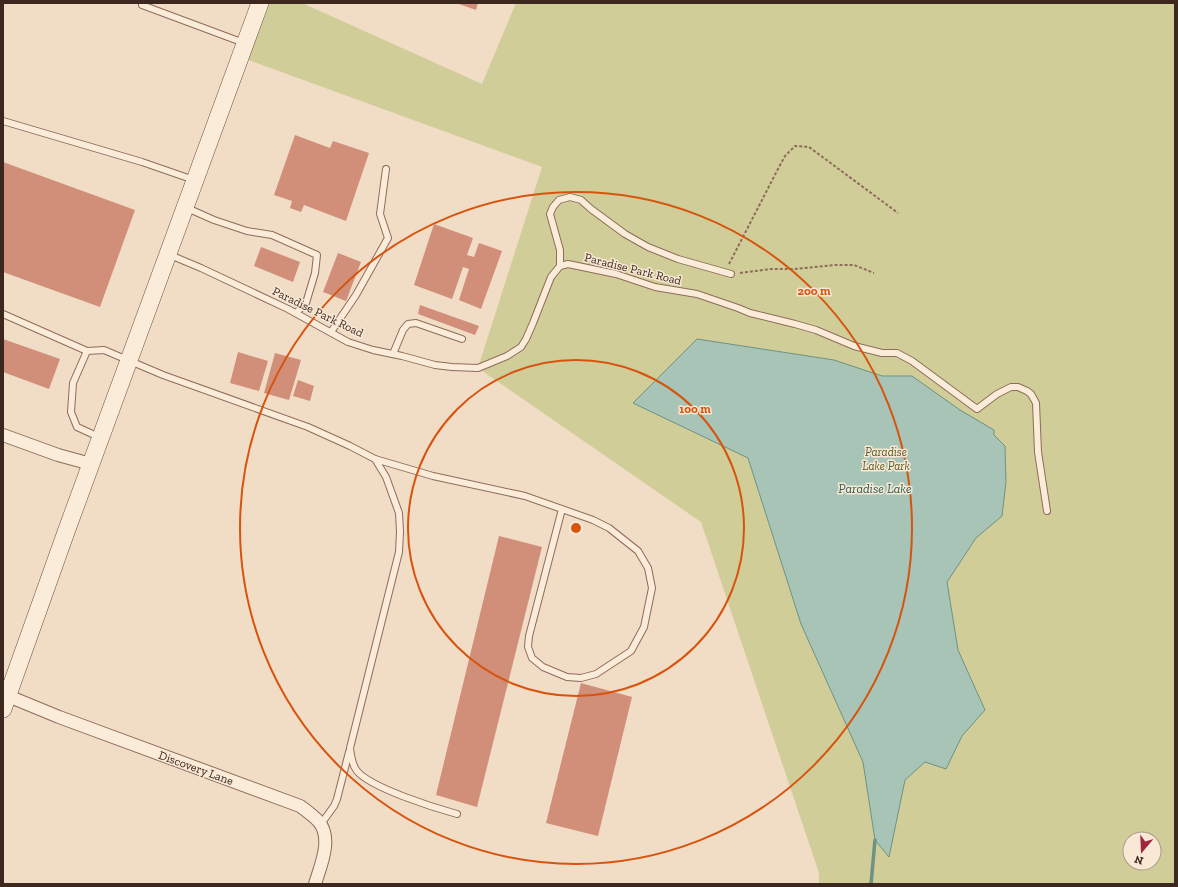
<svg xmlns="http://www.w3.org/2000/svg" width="1178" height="887" viewBox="0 0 1178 887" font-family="'Zilla Slab',serif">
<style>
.green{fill:#d0cd98;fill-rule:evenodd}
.water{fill:#a7c4b6;stroke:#6d9383}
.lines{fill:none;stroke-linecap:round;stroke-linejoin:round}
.stream{stroke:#6d9383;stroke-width:3.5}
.building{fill:#d18f79}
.lane-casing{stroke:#8d6c5a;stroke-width:8}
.street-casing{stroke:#8d6c5a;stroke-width:14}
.secondary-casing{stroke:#6f4e3d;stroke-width:18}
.path{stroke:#8d6c5a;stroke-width:2;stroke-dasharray:3 2;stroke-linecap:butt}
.lane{stroke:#fbebd9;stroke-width:6}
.street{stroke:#fbebd9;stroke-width:12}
.secondary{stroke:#fbebd9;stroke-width:17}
.ring{fill:none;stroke:#d7540e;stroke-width:2}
.labels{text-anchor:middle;stroke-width:3;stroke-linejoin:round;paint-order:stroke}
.street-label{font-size:12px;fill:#3c281e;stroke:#f8e8d5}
.park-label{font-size:12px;font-style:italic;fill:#555a24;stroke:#f8e8d5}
.water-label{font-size:13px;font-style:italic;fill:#2d5d52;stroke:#f8e8d5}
.centre{fill:#d7540e;stroke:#f8e8d5;stroke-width:2}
.ring-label{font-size:12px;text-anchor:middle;font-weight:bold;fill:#d7540e;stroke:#f8e8d5;stroke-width:3;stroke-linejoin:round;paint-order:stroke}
</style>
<rect width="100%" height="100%" fill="#f1dcc5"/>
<path class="green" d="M260,3H302L482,84L516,3H1175V884H819V873L701,522L478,368L542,167L240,57ZM1130,839H1154V863H1130Z"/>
<path class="water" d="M697,339L834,360L882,376H912L960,410L994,430V435L1005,446L1006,482L1002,516L976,538L947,582L958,650L985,710L962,736L946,769L925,762L905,780L889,857L875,840L863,762L801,624L748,458L633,403Z"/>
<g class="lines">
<path class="stream" d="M871,884L875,840"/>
</g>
<g class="building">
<path d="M456,3H478L476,10Z"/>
<path d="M295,135L330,148L333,141L369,153L346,221L304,205L301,212L290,208L292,201L274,195Z"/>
<path d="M3,162L135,210L100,307L3,272Z"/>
<path d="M434,224L473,238L467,255L474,257L479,243L502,251L481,309L459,300L469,269L463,267L452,299L414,285Z"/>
<path d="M261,247L300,262L293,282L254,266Z"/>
<path d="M338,253L361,262L346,301L323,292Z"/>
<path d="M420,305L479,326L475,335L418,314Z"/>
<path d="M3,339L60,359L49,389L3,372Z"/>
<path d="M238,352L268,361L259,391L230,383Z"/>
<path d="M275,353L301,360L289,400L264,393Z"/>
<path d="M298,380L314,386L310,401L293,396Z"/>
<path d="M499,536L542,547L477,807L436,795Z"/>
<path d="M581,683L632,697L598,836L546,823Z"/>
</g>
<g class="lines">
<defs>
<g id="lane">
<path d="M142,5L244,43"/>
<path d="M3,121L142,162L194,180"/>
<path d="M187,208L214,220L247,231L272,235L317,255L315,273L306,303L296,313"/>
<path d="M170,255L201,268L288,309L348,342L373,350L402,356L435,365L452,367L478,368L507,356L521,347L526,339L533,323L551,277L560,266L568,264L616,274L655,287L697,294L738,308L750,313L795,324L816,330L854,346L882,353H897L912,361L977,409L997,394L1011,387H1018L1027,391L1031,394L1036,403L1038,452L1047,511"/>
<path d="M560,266V250L550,214L553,207L559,200L570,197L581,200L591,209L625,234L648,247L678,259L731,274"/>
<path d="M3,314L87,351"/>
<path d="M331,332L356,295L388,238L380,214L386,169"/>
<path d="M393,354L403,330L408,324L416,323L462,339"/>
<path d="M99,437L77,427L71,412L73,383L87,351L104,350L163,375L308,427L350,446L375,459L386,477L399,513L400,532L399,552L350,748C351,756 352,765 357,771C371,788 435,808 457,814"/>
<path d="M375,459L433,476L525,496L593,520L609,528L638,551L648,568L652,588L644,627L631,651L596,674L581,678L567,677L543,667L532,658L528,647L529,636L562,509"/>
<path d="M321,824L334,806L337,799L349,752"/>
</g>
<g id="street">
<path d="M3,435L58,455L91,464"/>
<path d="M8,696L59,717L300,806C307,811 314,816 319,822C333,839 320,867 315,884"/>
</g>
<path id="secondary" d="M3,709L66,532L260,3"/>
</defs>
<use href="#lane" class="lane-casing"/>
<use href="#street" class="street-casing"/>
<use href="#secondary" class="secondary-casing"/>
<g class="path">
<path d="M729,264L779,167L785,156L795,146L809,147L898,213"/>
<path d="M740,273L771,269H794L835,265H854L874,273"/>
</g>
<use href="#lane" class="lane"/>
<use href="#street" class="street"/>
<use href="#secondary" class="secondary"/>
</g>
<g class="ring">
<circle cx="576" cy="528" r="168"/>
<circle cx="576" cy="528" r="336"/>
</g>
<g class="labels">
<g class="street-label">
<text transform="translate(633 269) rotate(14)" y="4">Paradise Park Road</text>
<text transform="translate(318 312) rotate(26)" y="4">Paradise Park Road</text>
<text transform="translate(196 768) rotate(20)" y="4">Discovery Lane</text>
</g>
<g class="park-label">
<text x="886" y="456">Paradise<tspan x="886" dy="14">Lake Park</tspan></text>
</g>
<g class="water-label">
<text x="875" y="493">Paradise Lake</text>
</g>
</g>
<circle cx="576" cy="528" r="6" class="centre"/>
<g class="ring-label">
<text x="814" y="295">200 m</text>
<text x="695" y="413">100 m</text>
</g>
<rect width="1178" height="887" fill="none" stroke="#3c281e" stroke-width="8"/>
<g transform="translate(1142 851) rotate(199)"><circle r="19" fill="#f8e8d5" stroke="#ad9b8c"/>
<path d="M0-3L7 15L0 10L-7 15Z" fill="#9f263b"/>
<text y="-6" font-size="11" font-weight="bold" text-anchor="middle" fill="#3c281e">N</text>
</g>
</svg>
